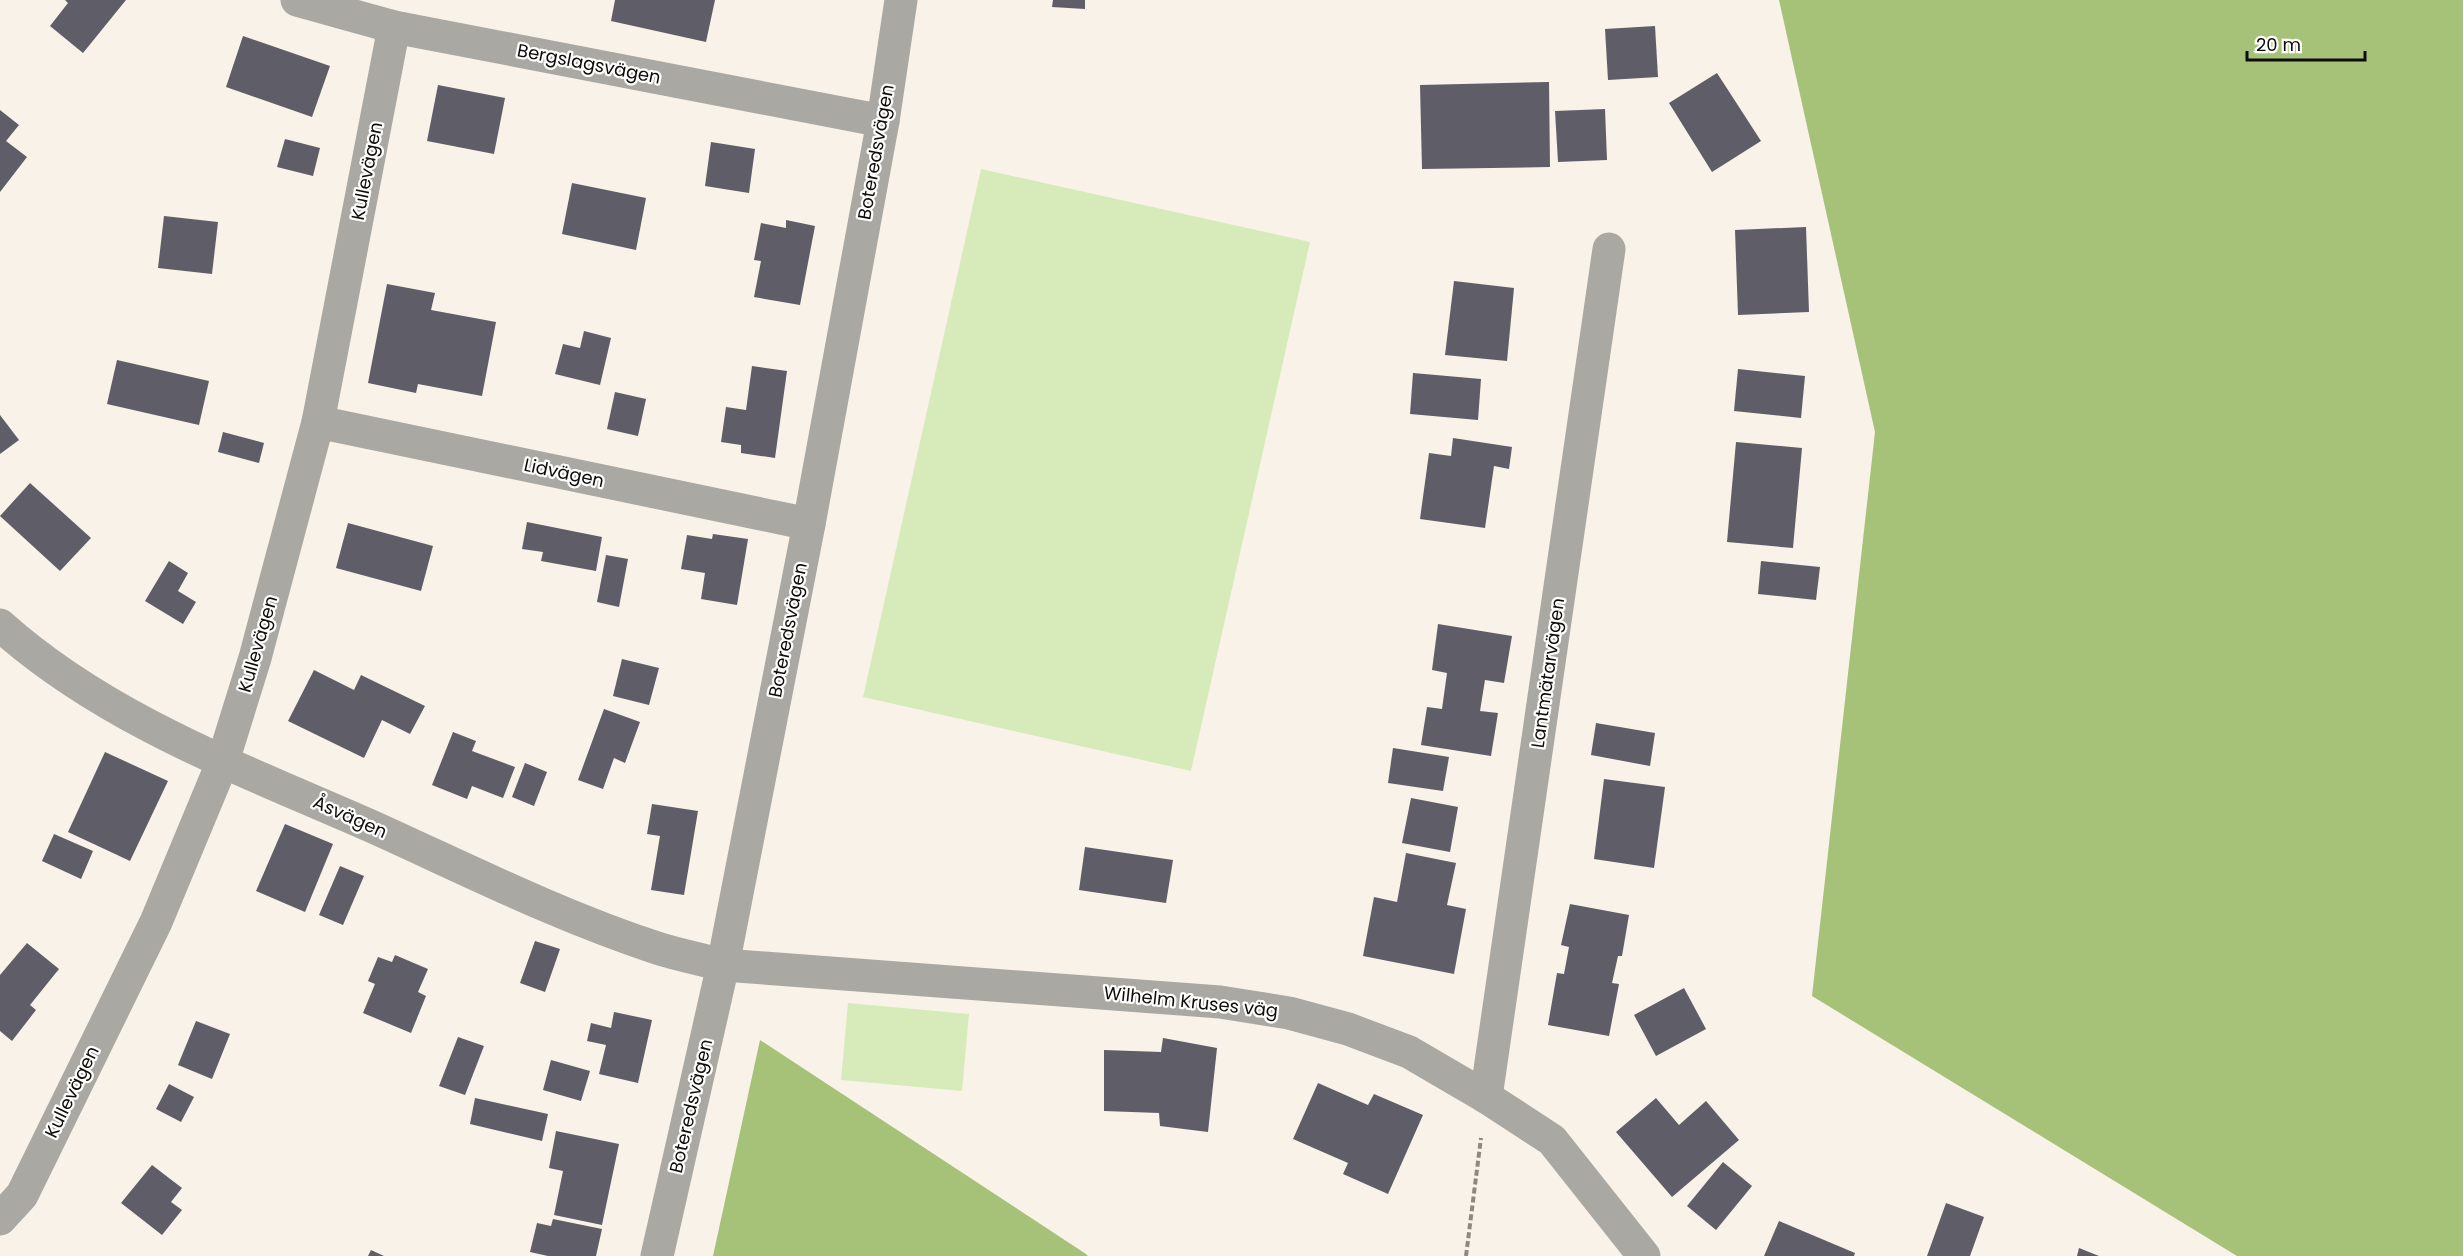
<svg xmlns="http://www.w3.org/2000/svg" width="2463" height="1256" viewBox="0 0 2463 1256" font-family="Poppins,sans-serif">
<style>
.green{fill:#d7ebba}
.forest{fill:#a6c278}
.building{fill:#5f5d67}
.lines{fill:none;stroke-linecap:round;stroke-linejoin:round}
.path{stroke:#8d8982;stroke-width:4;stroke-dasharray:6 3;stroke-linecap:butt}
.minor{stroke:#aaa8a3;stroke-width:33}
.labels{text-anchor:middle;stroke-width:4.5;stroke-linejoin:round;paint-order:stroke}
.street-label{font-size:18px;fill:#0e0c09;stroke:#fff}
</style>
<rect width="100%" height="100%" fill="#f9f2e8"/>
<g class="green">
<path d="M981,169L1310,242L1191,771L863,697Z"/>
<path d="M848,1003L969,1014L962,1091L841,1080Z"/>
</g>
<g class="forest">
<path d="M1779,0H2463V1256H2237L1812,996L1875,432Z"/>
<path d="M760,1040L1086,1254L1088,1256H713Z"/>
</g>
<g class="building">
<path d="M65,0H126L83,53L50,26L68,3Z"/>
<path d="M615,0H715L706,42L611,21Z"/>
<path d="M1053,0H1085V9L1052,7Z"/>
<path d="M1655,26L1658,77L1608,80L1605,29Z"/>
<path d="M243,36L330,66L312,117L226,87Z"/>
<path d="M1717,73L1761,141L1712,172L1669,103Z"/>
<path d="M1549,82L1550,167L1422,169L1420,85Z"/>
<path d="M438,85L505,98L494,154L427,141Z"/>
<path d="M1605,109L1607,160L1558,162L1555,111Z"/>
<path d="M0,110L19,125L6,141L27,157L0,192Z"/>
<path d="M285,139L320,148L313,176L277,167Z"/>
<path d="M711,142L755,149L749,193L705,186Z"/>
<path d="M572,183L646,198L636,250L562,234Z"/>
<path d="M164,216L218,222L212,274L158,268Z"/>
<path d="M786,220L815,226L800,305L754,297L761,261L754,260L761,223L786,228Z"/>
<path d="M1806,227L1809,312L1738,315L1735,230Z"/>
<path d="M1454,281L1514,288L1507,361L1445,355Z"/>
<path d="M387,284L435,293L431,310L496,322L482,396L418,384L416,393L368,383Z"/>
<path d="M584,331L611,338L600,385L555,374L563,344L580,348Z"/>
<path d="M117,360L209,381L199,425L107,404Z"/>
<path d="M752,366L787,371L775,458L741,453V445L721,442L726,407L746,410Z"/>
<path d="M1738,369L1805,376L1801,418L1734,411Z"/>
<path d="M1413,373L1481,379L1478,420L1410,414Z"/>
<path d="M615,392L646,399L638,436L607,429Z"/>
<path d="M0,415L19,440L0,454Z"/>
<path d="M223,432L264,443L259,463L218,452Z"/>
<path d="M1453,438L1512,447L1509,469L1494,466L1485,528L1420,519L1429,453L1451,456Z"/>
<path d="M1736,442L1802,448L1793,548L1727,542Z"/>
<path d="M30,483L91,538L60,571L0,516Z"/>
<path d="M527,522L602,537L596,571L541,561L543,552L522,549Z"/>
<path d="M348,523L433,546L421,591L336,568Z"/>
<path d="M713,534L748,539L737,605L701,599L705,573L681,569L687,535L712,539Z"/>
<path d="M606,555L628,559L619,607L597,602Z"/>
<path d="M169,561L188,573L178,591L196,602L183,624L145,601Z"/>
<path d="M1761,561L1820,567L1816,600L1758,594Z"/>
<path d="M1438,624L1512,636L1504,683L1485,680L1480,711L1498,713L1491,756L1421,745L1427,707L1442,709L1447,673L1432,670Z"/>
<path d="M622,659L659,668L649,705L613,696Z"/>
<path d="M314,670L354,690L361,675L425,706L410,734L382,720L364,758L288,721Z"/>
<path d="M604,709L640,722L625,763L614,758L603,789L578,780Z"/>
<path d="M1596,723L1655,733L1650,766L1591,755Z"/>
<path d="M453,732L476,741L472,751L515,767L503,798L472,786L467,799L432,785Z"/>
<path d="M1393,748L1449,757L1443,791L1388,783Z"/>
<path d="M105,752L168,781L130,861L68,832Z"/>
<path d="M525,763L547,772L534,806L512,797Z"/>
<path d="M1604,779L1665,787L1654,868L1594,859Z"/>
<path d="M1411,798L1458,807L1450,852L1402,843Z"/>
<path d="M652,804L698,811L684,895L651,890L660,836L647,834Z"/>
<path d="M285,824L333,844L305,912L256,891Z"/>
<path d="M54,834L93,851L81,879L42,861Z"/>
<path d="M1085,847L1173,860L1166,903L1079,890Z"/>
<path d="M1406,853L1456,863L1447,905L1466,909L1454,974L1363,956L1374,897L1397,902Z"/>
<path d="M340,866L364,876L343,925L319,915Z"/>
<path d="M1570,904L1629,915L1622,956H1618L1612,983L1619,984L1609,1036L1548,1025L1557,973L1564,974L1569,947L1561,945Z"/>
<path d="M535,941L560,949L545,992L520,983Z"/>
<path d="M27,943L59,969L30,1005L36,1010L12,1041L0,1031V975Z"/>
<path d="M395,955L428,969L418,992L426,996L411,1033L363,1013L375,984L368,981L378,957L392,962Z"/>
<path d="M1684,988L1706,1029L1656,1056L1634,1015Z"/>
<path d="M614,1012L652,1020L638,1083L599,1074L606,1045L587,1041L591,1023L611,1028Z"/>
<path d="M196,1021L230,1034L212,1079L178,1065Z"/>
<path d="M458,1037L484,1046L465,1095L439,1086Z"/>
<path d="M1163,1038L1217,1048L1208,1132L1160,1126L1159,1113L1104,1111V1050L1161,1052Z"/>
<path d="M551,1060L590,1071L581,1101L543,1090Z"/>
<path d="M1318,1083L1368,1105L1374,1094L1423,1115L1388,1194L1343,1174L1348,1163L1293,1139Z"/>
<path d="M169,1084L194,1097L181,1122L156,1109Z"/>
<path d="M475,1098L548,1114L542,1141L470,1124Z"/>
<path d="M1656,1098L1679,1125L1706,1101L1739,1140L1672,1197L1616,1132Z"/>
<path d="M556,1131L619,1144L602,1225L554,1215L563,1171L549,1168Z"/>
<path d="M1723,1162L1752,1186L1716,1230L1687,1206Z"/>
<path d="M152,1165L182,1188L171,1202L182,1210L162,1235L121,1203Z"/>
<path d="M1946,1203L1984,1217L1970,1256H1927Z"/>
<path d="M553,1219L602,1229L596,1256H548L530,1252L537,1223L551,1226Z"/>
<path d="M1779,1221L1855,1253L1854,1256H1764Z"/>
<path d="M2079,1248L2099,1256H2077Z"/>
<path d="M371,1250L384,1256H368Z"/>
</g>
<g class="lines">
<path class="path" d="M1466,1256L1481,1138"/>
<g class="minor">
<path d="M297,0L394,27L883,121"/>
<path d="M318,422L809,524"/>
<path d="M0,625C106,720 244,770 373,827C466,869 559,916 657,948C678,955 701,959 723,965L1220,1002L1289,1013L1348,1029L1409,1052L1486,1097L1552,1140L1644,1256"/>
<path d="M1486,1097L1609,249"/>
<path d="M0,1219L22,1195L156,922L223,761L255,658L318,422L394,27"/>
<path d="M657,1256L723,965L809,524L883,121L901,0"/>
</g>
</g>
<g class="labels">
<g class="street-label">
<text transform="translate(589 64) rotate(11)" y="6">Bergslagsvägen</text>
<text transform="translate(876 152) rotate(-80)" y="6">Boteredsvägen</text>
<text transform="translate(367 171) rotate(-79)" y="6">Kullevägen</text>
<text transform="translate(564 473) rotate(12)" y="6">Lidvägen</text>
<text transform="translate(788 630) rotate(-79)" y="6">Boteredsvägen</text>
<text transform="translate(258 644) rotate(-74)" y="6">Kullevägen</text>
<text transform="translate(1548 673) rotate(-82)" y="6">Lantmätarvägen</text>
<text transform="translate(350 817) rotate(24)" y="6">Åsvägen</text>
<text transform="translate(1191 1002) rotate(6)" y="6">Wilhelm Kruses väg</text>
<text transform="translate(72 1092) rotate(-64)" y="6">Kullevägen</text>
<text transform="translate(691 1106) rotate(-77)" y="6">Boteredsvägen</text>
</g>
</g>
<path d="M2247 51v9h118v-9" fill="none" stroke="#0e0c09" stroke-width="3"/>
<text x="2256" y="51" font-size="18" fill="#0e0c09" stroke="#ffffff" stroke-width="4.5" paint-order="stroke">20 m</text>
</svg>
